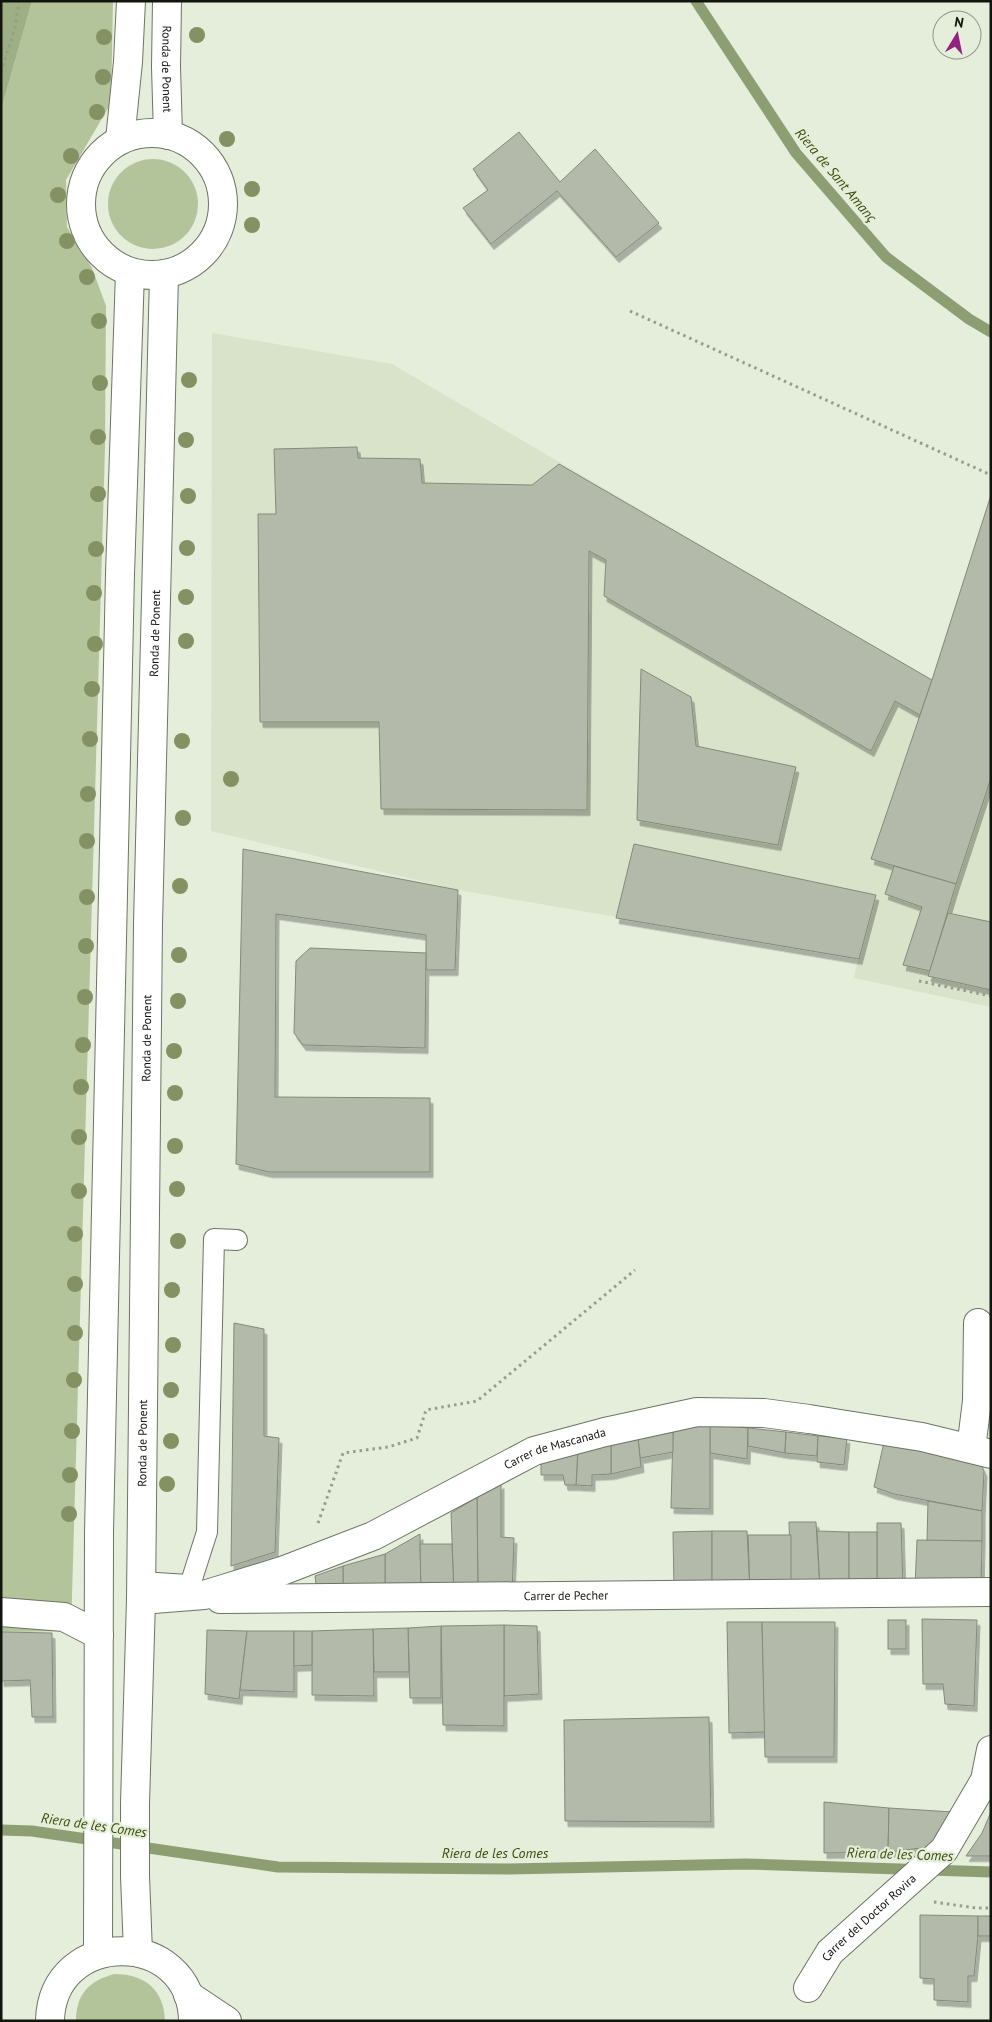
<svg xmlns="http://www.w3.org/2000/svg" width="992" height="2022" viewBox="0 0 992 2022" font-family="'PT Sans',sans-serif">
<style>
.built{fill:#d9e3ca}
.green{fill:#b3c49b}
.forest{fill:#9eaf84}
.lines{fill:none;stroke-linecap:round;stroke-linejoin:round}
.stream{stroke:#8d9e73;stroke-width:11}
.building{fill:#b3baa9;stroke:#838a7a;filter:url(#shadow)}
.lane-casing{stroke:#6d7464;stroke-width:22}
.street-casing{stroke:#6d7464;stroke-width:30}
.primary-casing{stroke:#6d7464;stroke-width:30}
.path{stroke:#979c8f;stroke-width:3;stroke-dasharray:2.5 4;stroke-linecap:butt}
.lane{stroke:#fff;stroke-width:20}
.street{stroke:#fff;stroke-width:28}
.primary{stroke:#fff;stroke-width:28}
.tree{fill:#839163}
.labels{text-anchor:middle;stroke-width:4.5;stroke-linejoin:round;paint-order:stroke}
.street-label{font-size:12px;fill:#12140e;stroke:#e5eddb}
.water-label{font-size:14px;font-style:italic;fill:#384d08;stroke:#e5eddb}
</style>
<defs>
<filter id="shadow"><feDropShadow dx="3" dy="5.5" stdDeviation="0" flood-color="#0004"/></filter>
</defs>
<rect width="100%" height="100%" fill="#e5eddb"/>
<path class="built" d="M212,333L392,364L931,680L991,495V1007L854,978L858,958L458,890L211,831Z"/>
<g class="green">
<path d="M32,1H113L111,103L66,180L67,227L92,268L106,306L105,447L71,1631L1,1632V110Z"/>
<circle cx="153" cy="204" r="45"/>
<path d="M114,1974C144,1974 164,1989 165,2021H76C76,1994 89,1981 114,1974Z"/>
</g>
<path class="forest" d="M1,1H32L1,110Z"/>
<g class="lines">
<g class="stream">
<path d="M696,1L796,153L886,257L969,319L991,332"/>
<path d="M1,1830L32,1831L278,1867L509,1869L746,1864L991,1872"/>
</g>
</g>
<g class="building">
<path d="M519,132L560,182L595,149L659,223L616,257L557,191L491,244L463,208L488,190L473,169Z"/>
<path d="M357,447L358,458L420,459L422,483L532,485L559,464L932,680L920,715L895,701L871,751L604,596L606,560L589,551L587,810L381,809L379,722H260L258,514H276L274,449Z"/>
<path d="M991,495V778L956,884L871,859L932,680Z"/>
<path d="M641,669L691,697L696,746L796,767L778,845L637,820Z"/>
<path d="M634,844L876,895L859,959L616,918Z"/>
<path d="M243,849L458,890L455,970H426V935L276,914L275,1097L430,1098V1172H269L236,1164Z"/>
<path d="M894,866L956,884L930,971L903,965L922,907L885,894Z"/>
<path d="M948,913L991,922V990L928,976Z"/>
<path d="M310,948L426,953L425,1048L303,1045L294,1033L296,961Z"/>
<path d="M234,1323L264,1329V1436L279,1438L275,1552L231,1566Z"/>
<path d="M710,1424L748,1428L747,1459L710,1453Z"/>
<path d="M710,1424V1509L671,1508L673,1431Z"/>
<path d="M748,1428L786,1432L785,1453L748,1446Z"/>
<path d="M673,1431V1452L640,1458L638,1438Z"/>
<path d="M786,1432L818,1436L817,1456L785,1453Z"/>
<path d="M818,1436L847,1438L844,1465L817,1462Z"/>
<path d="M638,1438L641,1467L611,1474V1443Z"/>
<path d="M884,1442L980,1463L984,1471L982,1511L894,1494L874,1487Z"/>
<path d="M611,1443V1474L592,1475V1486L576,1485L578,1449Z"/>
<path d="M578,1449L576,1485H565L563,1475H541V1456Z"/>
<path d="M501,1483V1537L514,1538L512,1594H478L477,1497Z"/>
<path d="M477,1497L478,1594H454L451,1513Z"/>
<path d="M928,1501L982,1511V1541H927Z"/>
<path d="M789,1522H816L820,1589L791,1590Z"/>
<path d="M877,1523H901L903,1588L877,1589Z"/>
<path d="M712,1531V1591H674L673,1532Z"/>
<path d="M712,1531H747L750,1591H712Z"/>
<path d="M817,1531L849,1532V1589H820Z"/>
<rect x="849" y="1532" width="28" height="57"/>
<path d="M420,1534L421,1593L385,1594V1554Z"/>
<path d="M748,1535H791V1590L750,1591Z"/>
<path d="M917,1540L982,1541L981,1586L915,1587Z"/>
<path d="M420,1544H452L454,1594L421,1593Z"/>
<path d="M385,1554V1594L343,1593V1566Z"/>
<path d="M343,1566V1593H317L315,1576Z"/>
<path d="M922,1619L977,1620L974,1706L945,1704L943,1684H923Z"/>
<rect x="888" y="1620" width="18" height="29"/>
<path d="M727,1622H762L765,1732L729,1733Z"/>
<path d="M762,1622H835L834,1757H765Z"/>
<path d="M504,1625L537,1626L539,1694L504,1696Z"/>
<path d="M504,1625V1726L443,1725L441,1626Z"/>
<path d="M441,1626V1698H410L408,1628Z"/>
<path d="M408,1628L409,1672H374L373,1629Z"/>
<path d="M373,1629L374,1696L312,1695V1631Z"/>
<path d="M207,1630L247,1631L239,1699L205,1694Z"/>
<path d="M247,1631H294V1692L240,1690Z"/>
<path d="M294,1631H312V1665L294,1666Z"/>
<path d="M1,1632L52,1633L53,1717H32L30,1680L1,1681Z"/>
<path d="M709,1717L711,1822L565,1821L564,1720Z"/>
<path d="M824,1802L889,1808L888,1852L824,1853Z"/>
<path d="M889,1808L953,1812L930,1847L888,1852Z"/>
<path d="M991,1812V1856H966L982,1833Z"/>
<path d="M920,1915L978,1916V1936L974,1976H968V2002L934,2000V1979L920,1978Z"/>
<rect x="978" y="1916" width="13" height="20"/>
</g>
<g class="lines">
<defs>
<path id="lane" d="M141,1582L188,1585L191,1582L207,1532L214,1239L237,1240"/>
<g id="street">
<path d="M972,1441L977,1401L978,1323"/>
<path id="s1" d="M220,1599L991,1592"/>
<path id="s2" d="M141,1600L204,1595L282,1571L373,1536L534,1451L605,1432L697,1412L764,1413L809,1419L922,1437L991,1454"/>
<path d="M1,1612L64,1617L99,1635"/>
<path id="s3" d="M808,1988L830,1952L944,1850L985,1780L991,1750"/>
</g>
<g id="primary">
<path id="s4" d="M167,1L166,67L168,135"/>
<circle cx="152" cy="204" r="71"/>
<path d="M120,140L128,62L131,1"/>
<path id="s5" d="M138,1952L135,1876V1804L141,1600L148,924L164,274"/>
<path d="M98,1954L99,1532L120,574L130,272"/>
<path d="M188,1995L227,2021"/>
<path d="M50,2021C52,1928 192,1928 193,2021"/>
</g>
</defs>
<use href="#lane" class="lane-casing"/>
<use href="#street" class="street-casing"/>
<use href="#primary" class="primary-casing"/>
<g class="path">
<path d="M1,72L15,28L19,1"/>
<path d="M630,311L991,475"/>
<path d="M919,981L991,996"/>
<path d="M318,1523L343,1453L388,1447L417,1438L426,1410L477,1401L635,1270"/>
<path d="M934,1902L976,1908H991"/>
</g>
<use href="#lane" class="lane"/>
<use href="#street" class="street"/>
<use href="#primary" class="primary"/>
</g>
<g class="tree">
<circle cx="197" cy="35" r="8"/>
<circle cx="104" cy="37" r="8"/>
<circle cx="103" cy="77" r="8"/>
<circle cx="97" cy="112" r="8"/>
<circle cx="227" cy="139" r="8"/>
<circle cx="71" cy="156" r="8"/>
<circle cx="252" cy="189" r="8"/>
<circle cx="58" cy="195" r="8"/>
<circle cx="252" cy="225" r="8"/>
<circle cx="67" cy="241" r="8"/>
<circle cx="87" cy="277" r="8"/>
<circle cx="99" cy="321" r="8"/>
<circle cx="189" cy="380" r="8"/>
<circle cx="100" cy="383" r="8"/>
<circle cx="98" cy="437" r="8"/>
<circle cx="186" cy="440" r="8"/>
<circle cx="98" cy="494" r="8"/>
<circle cx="188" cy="496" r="8"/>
<circle cx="187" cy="548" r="8"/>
<circle cx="96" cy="549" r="8"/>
<circle cx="94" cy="593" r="8"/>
<circle cx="186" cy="597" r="8"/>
<circle cx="186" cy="641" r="8"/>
<circle cx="95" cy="644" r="8"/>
<circle cx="92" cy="689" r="8"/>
<circle cx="90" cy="739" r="8"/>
<circle cx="182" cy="741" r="8"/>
<circle cx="231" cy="779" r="8"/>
<circle cx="88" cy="794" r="8"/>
<circle cx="183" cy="818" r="8"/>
<circle cx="87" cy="841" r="8"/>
<circle cx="180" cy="886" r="8"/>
<circle cx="87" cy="897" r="8"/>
<circle cx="86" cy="946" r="8"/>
<circle cx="179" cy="955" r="8"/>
<circle cx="85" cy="997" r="8"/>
<circle cx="178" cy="1001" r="8"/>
<circle cx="83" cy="1045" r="8"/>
<circle cx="174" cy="1051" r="8"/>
<circle cx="81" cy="1087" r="8"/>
<circle cx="175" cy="1093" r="8"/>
<circle cx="79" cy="1137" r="8"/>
<circle cx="175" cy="1146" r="8"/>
<circle cx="177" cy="1189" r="8"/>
<circle cx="79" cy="1191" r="8"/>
<circle cx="75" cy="1234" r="8"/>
<circle cx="178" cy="1241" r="8"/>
<circle cx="75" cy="1284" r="8"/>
<circle cx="172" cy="1290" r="8"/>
<circle cx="75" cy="1333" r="8"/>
<circle cx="173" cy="1345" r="8"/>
<circle cx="74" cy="1380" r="8"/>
<circle cx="171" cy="1390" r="8"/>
<circle cx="72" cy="1431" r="8"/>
<circle cx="171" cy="1441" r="8"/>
<circle cx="70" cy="1475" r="8"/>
<circle cx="167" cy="1484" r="8"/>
<circle cx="69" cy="1514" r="8"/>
</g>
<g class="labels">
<g class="street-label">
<text dy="4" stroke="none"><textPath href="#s4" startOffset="68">Ronda de Ponent</textPath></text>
<text dy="4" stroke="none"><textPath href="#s5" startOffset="1319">Ronda de Ponent</textPath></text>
<text dy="4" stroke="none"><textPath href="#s5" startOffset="914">Ronda de Ponent</textPath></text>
<text dy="4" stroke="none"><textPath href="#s5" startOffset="509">Ronda de Ponent</textPath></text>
<text dy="4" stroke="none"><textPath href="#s2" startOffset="445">Carrer de Mascanada</textPath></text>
<text dy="4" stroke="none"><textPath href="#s1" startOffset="346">Carrer de Pecher</textPath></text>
<text dy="4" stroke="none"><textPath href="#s3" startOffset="94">Carrer del Doctor Rovira</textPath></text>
</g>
<g class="water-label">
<text transform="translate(836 175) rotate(50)" y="5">Riera de Sant Amanç</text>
<text transform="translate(94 1825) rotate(8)" y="5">Riera de les Comes</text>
<text x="495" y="1858">Riera de les Comes</text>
<text transform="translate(900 1854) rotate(2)" y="5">Riera de les Comes</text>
</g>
</g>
<rect width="992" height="2022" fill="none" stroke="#12140e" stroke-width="5"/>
<g transform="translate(957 35) rotate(10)"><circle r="24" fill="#e5eddb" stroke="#919689"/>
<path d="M0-4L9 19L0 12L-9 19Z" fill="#932180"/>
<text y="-8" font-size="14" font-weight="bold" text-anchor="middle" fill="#12140e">N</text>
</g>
</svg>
